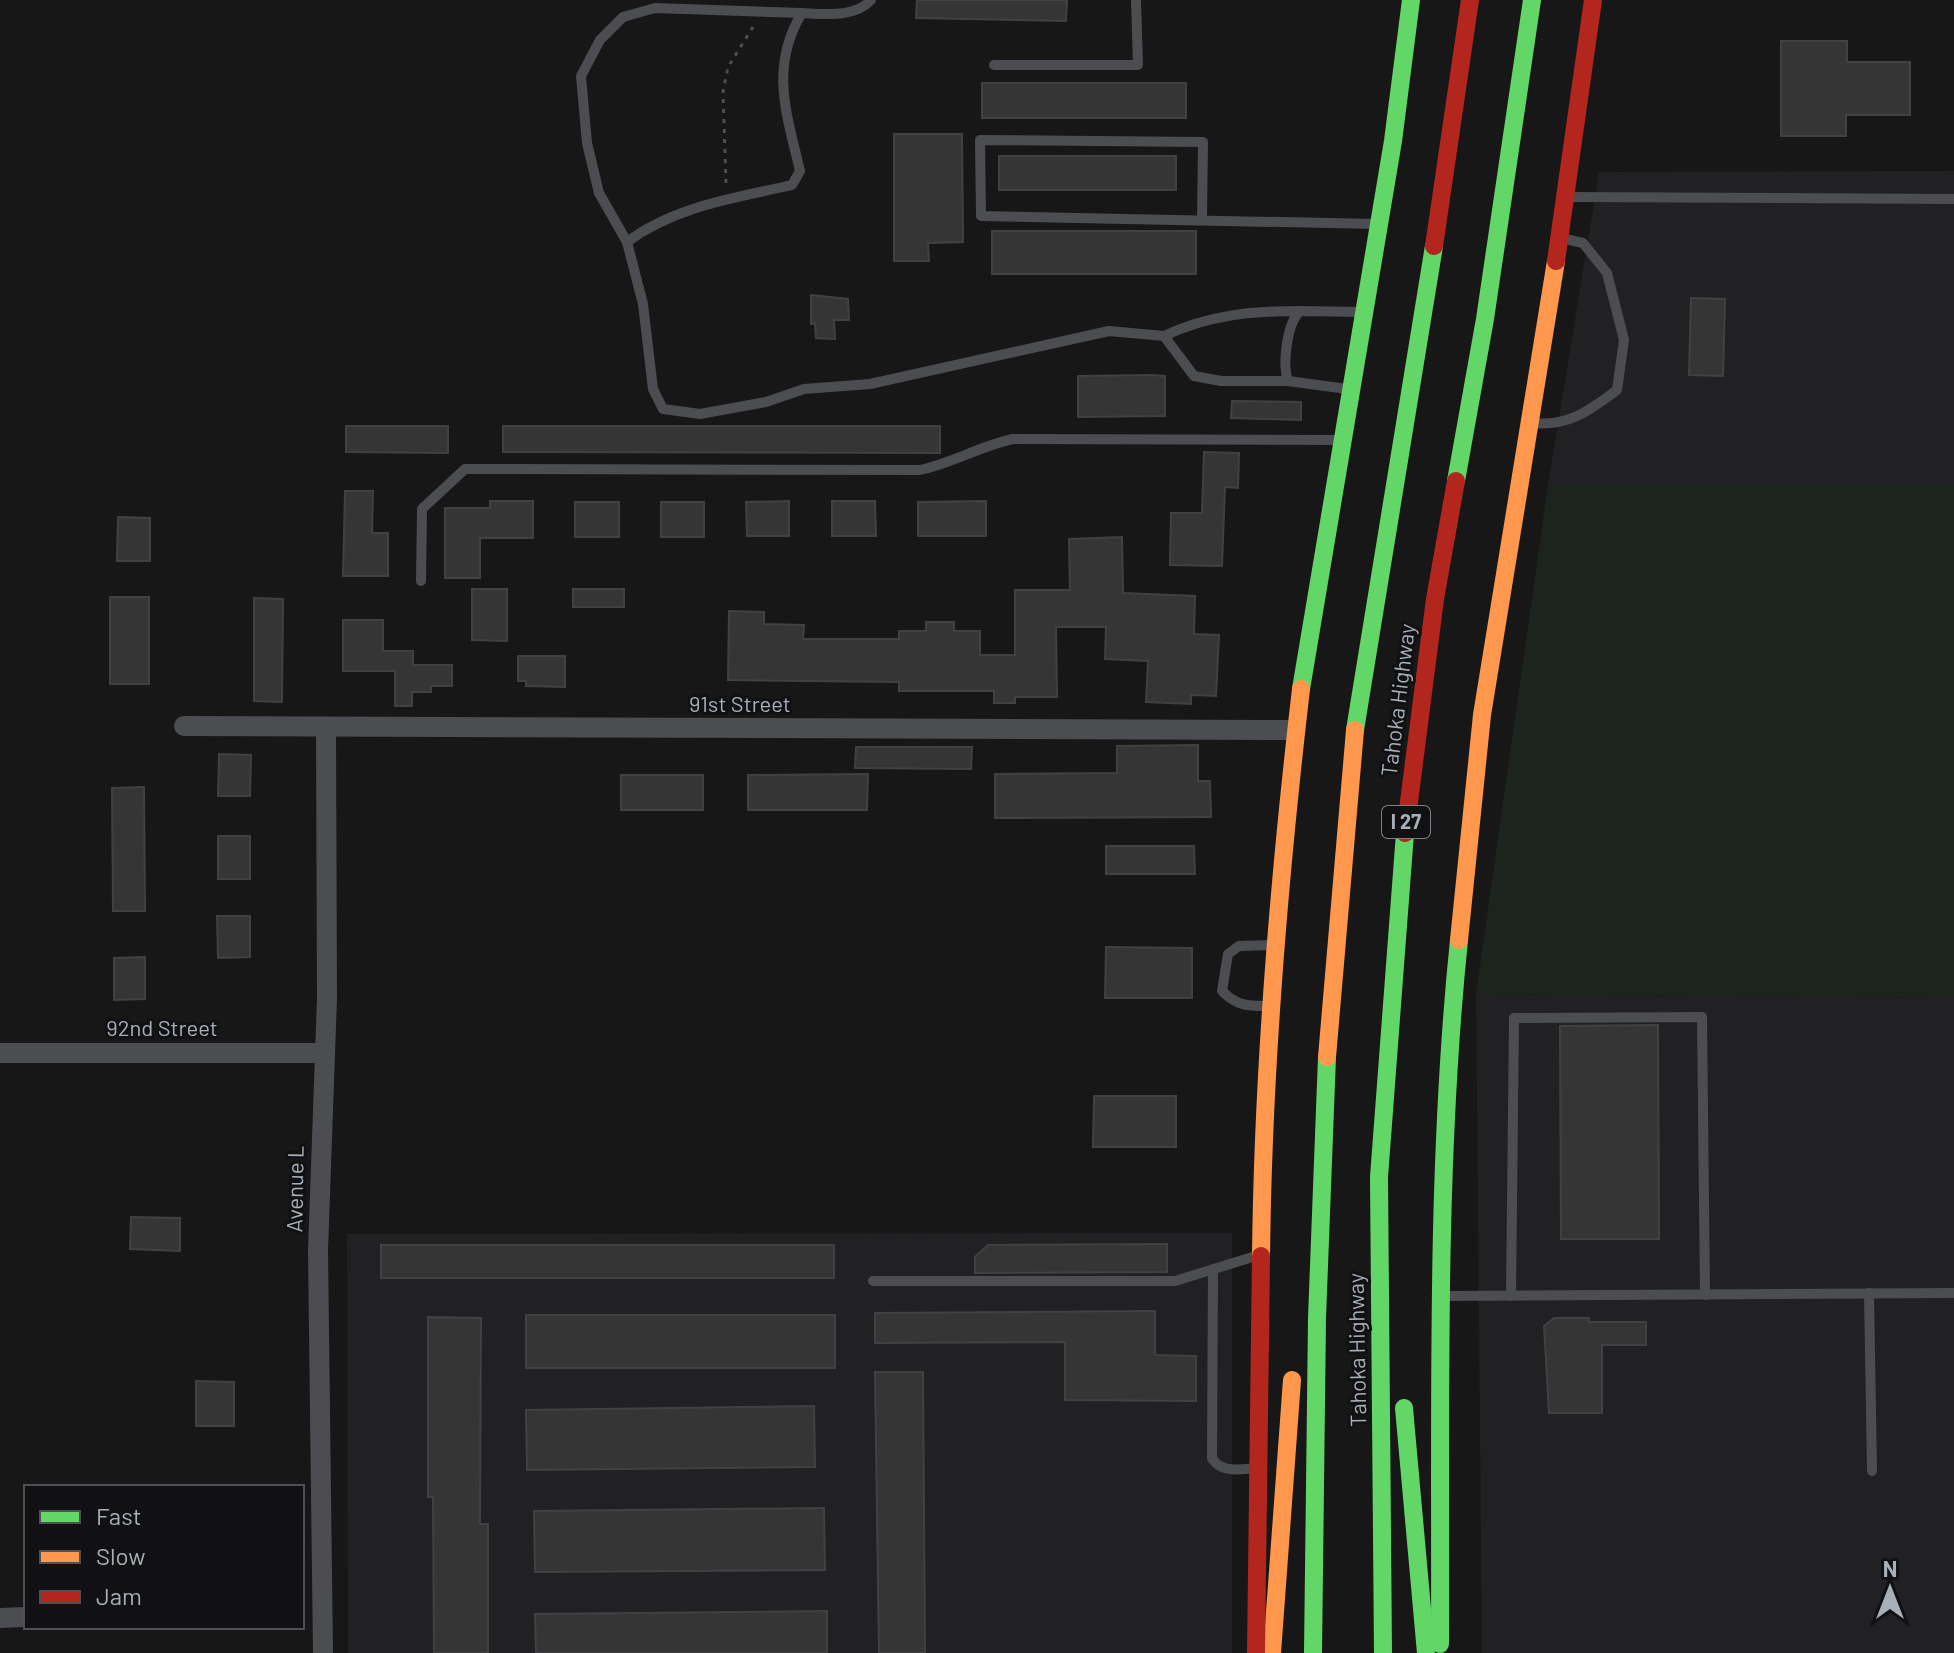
<svg xmlns="http://www.w3.org/2000/svg" width="1954" height="1653" viewBox="0 0 1954 1653" font-family="Barlow,sans-serif">
<style>
.built{fill:#212123}
.green{fill:#1d241d}
.building{fill:#353536;stroke:#3f4143;stroke-width:2}
.lines{fill:none;stroke-linecap:round;stroke-linejoin:round}
.path{stroke:#4d4e52;stroke-width:3;stroke-dasharray:4 6;stroke-linecap:butt}
.lane{stroke:#4b4d50;stroke-width:10}
.street{stroke:#4b4d50;stroke-width:20}
.fast{stroke:#63d668;stroke-width:18}
.slow{stroke:#ff974d;stroke-width:18}
.jam{stroke:#b3261e;stroke-width:18}
.labels{text-anchor:middle;stroke-width:6;stroke-linejoin:round;paint-order:stroke}
.shield{fill:#111113;stroke:#7a8086;stroke-width:2}
.shield-label{font-size:20px;font-weight:bold;fill:#a7afb8}
.street-label{font-size:22px;fill:#a7afb8;stroke:#111113}
</style>
<rect width="100%" height="100%" fill="#171717"/>
<g class="built">
<path d="M1954,171V485H1548L1599,172Z"/>
<path d="M1476,994L1954,998V1653H1482Z"/>
<path d="M1232,1233V1653H348L347,1234Z"/>
</g>
<path class="green" d="M1954,484V998L1476,994L1548,485Z"/>
<g class="building">
<path d="M917,0H1067L1066,21L916,18Z"/>
<path d="M1781,41H1847V62H1910V115H1846V136H1781Z"/>
<rect x="982" y="83" width="204" height="35"/>
<path d="M894,134H962L963,242L928,243L929,261H894Z"/>
<rect x="999" y="156" width="177" height="34"/>
<rect x="992" y="231" width="204" height="43"/>
<path d="M811,295L848,299L849,320H834L835,339L816,338L815,323L811,324Z"/>
<path d="M1691,298L1725,299L1723,376L1689,375Z"/>
<path d="M1152,375L1165,376V416L1078,417V376Z"/>
<path d="M1232,401L1301,402V420L1231,418Z"/>
<path d="M346,426H448V453L346,452Z"/>
<path d="M503,426H940V453L503,452Z"/>
<path d="M1204,452L1239,453L1238,488L1225,487L1222,566L1170,565L1171,513H1202Z"/>
<path d="M345,491H373L372,533H388V576H343Z"/>
<path d="M490,501H533V538H480V578H445V508H490Z"/>
<path d="M789,501V536H747L746,502Z"/>
<path d="M832,501H875L876,536H832Z"/>
<path d="M986,501V536H918V502Z"/>
<rect x="575" y="502" width="44" height="35"/>
<rect x="661" y="502" width="43" height="35"/>
<path d="M118,517L150,518V561H117Z"/>
<path d="M1122,537L1123,593L1195,596L1194,634L1219,635L1216,696L1191,695V704L1146,702L1148,661L1105,659L1106,627H1056L1057,697H1015V703H994V691H899V682L728,680L729,611L764,612V624L804,625L803,639H899V631H926V622H954V631H980V655H1015V590H1070L1069,539Z"/>
<path d="M472,589H507V641L472,640Z"/>
<rect x="573" y="589" width="51" height="18"/>
<rect x="110" y="597" width="39" height="87"/>
<path d="M254,598L283,599L282,702L254,701Z"/>
<path d="M343,620H383V651H413V665H452V686H431V692H412V706H395V671H343Z"/>
<path d="M518,656H565V687L526,686V681H518Z"/>
<path d="M1198,745V781H1210L1211,817L995,818V774L1117,773V746Z"/>
<path d="M856,747H972L971,769L855,768Z"/>
<path d="M219,754L251,755L250,796H218Z"/>
<path d="M868,774L867,810H748V775Z"/>
<rect x="621" y="775" width="82" height="35"/>
<path d="M144,787L145,911H113L112,788Z"/>
<rect x="218" y="836" width="32" height="43"/>
<path d="M1106,846H1194L1195,874H1106Z"/>
<path d="M217,916H250V957L218,958Z"/>
<path d="M1106,947L1192,948V998H1105Z"/>
<path d="M145,957V999L114,1000V958Z"/>
<path d="M1658,1025L1659,1239H1561L1560,1026Z"/>
<path d="M1094,1096H1176V1147H1093Z"/>
<path d="M131,1217L180,1218V1251L130,1249Z"/>
<path d="M1167,1244V1272L975,1273V1257L988,1245Z"/>
<rect x="381" y="1245" width="453" height="33"/>
<path d="M1155,1311V1355L1196,1356V1401L1065,1400V1342L875,1343V1313Z"/>
<rect x="526" y="1315" width="309" height="53"/>
<path d="M428,1317L481,1318L480,1524H488V1653H434L433,1497H428Z"/>
<path d="M1554,1318H1589V1322H1646V1345H1602V1413H1549L1544,1326Z"/>
<path d="M875,1372H923L925,1653H879Z"/>
<path d="M196,1381L234,1382V1426H196Z"/>
<path d="M814,1406L815,1467L527,1470L526,1410Z"/>
<path d="M824,1508L825,1570L535,1572L534,1511Z"/>
<path d="M827,1611V1653H536L535,1614Z"/>
</g>
<g class="lines">
<path class="path" d="M726,183L723,92L728,67L753,27"/>
<g class="lane">
<path d="M871,0C855,18 825,14 802,13C769,67 787,115 800,171L792,185C735,198 675,206 627,242L643,304L653,389L663,409L700,414L766,402L804,389L870,384L1109,331L1164,336L1194,376L1221,381H1288"/>
<path d="M994,65H1138L1136,0"/>
<path d="M1568,197L1954,199"/>
<path d="M1202,220L1203,142L980,140L981,216L1377,224"/>
<path d="M627,242L599,193L587,143L581,76L600,40L623,17L655,8L802,13"/>
<path d="M1164,336C1208,315 1252,311 1300,311"/>
<path d="M1347,389L1288,381C1282,364 1287,323 1300,311L1362,312"/>
<path d="M1531,423C1568,427 1589,411 1617,390L1624,340L1607,273L1583,243L1561,238"/>
<path d="M421,581L422,509L465,469L920,470C955,462 980,446 1013,439L1339,440"/>
<path d="M1270,1006C1249,1006 1238,1007 1222,991L1228,954L1239,946L1274,945"/>
<path d="M1213,1270L1212,1458C1221,1474 1241,1469 1257,1468"/>
<path d="M873,1281H1175L1259,1255"/>
<path d="M1869,1293L1872,1471"/>
<path d="M1443,1296L1954,1293"/>
<path d="M1511,1296L1514,1018L1702,1017L1705,1295"/>
</g>
<g class="street">
<path d="M184,726L1295,730"/>
<path d="M0,1053H324"/>
<path d="M0,1618L26,1617"/>
<path d="M323,1653L318,1251L327,998L326,727"/>
</g>
<g class="fast">
<path d="M1456,481L1485,319L1532,0"/>
<path d="M1301,689L1393,141L1411,0"/>
<path d="M1355,730L1434,246"/>
<path d="M1404,1408L1426,1653"/>
<path d="M1440,1644C1441,1410 1435,1174 1459,940"/>
<path d="M1313,1653L1317,1318L1327,1057"/>
<path d="M1383,1653L1379,1177L1405,833"/>
</g>
<g class="slow">
<path d="M1459,940L1482,715L1556,261"/>
<path d="M1327,1057L1355,730"/>
<path d="M1261,1256C1263,1066 1279,878 1301,689"/>
<path d="M1272,1653L1292,1380"/>
</g>
<g class="jam">
<path d="M1434,246L1470,0"/>
<path d="M1556,261L1593,0"/>
<path d="M1405,833L1435,599L1456,481"/>
<path d="M1256,1653L1261,1256"/>
</g>
</g>
<g class="labels">
<rect class="shield" x="1382" y="806" width="48" height="32" rx="6"/>
<g class="shield-label">
<text x="1406" y="829">I 27</text>
</g>
<g class="street-label">
<text transform="translate(1398 700) rotate(-83)" y="8">Tahoka Highway</text>
<text x="740" y="712">91st Street</text>
<text x="162" y="1036">92nd Street</text>
<text transform="translate(295 1189) rotate(-89)" y="8">Avenue L</text>
<text transform="translate(1357 1350) rotate(-91)" y="8">Tahoka Highway</text>
</g>
</g>
<rect x="24" y="1485" width="280" height="144" fill="#111113" stroke="#4d5055" stroke-width="2"/>
<rect x="40" y="1511" width="40" height="12" fill="#63d668" stroke="#4d5055" stroke-width="2"/>
<text x="96" y="1525" font-size="24" fill="#a7afb8">Fast</text>
<rect x="40" y="1551" width="40" height="12" fill="#ff974d" stroke="#4d5055" stroke-width="2"/>
<text x="96" y="1565" font-size="24" fill="#a7afb8">Slow</text>
<rect x="40" y="1591" width="40" height="12" fill="#b3261e" stroke="#4d5055" stroke-width="2"/>
<text x="96" y="1605" font-size="24" fill="#a7afb8">Jam</text>
<g transform="translate(1890 1589)" stroke="#111113" stroke-width="6" paint-order="stroke">
<path d="M0-6L14 30L0 20L-14 30Z" fill="#a7afb8"/>
<text y="-12" font-size="22" font-weight="bold" text-anchor="middle" fill="#a7afb8">N</text>
</g>
</svg>
